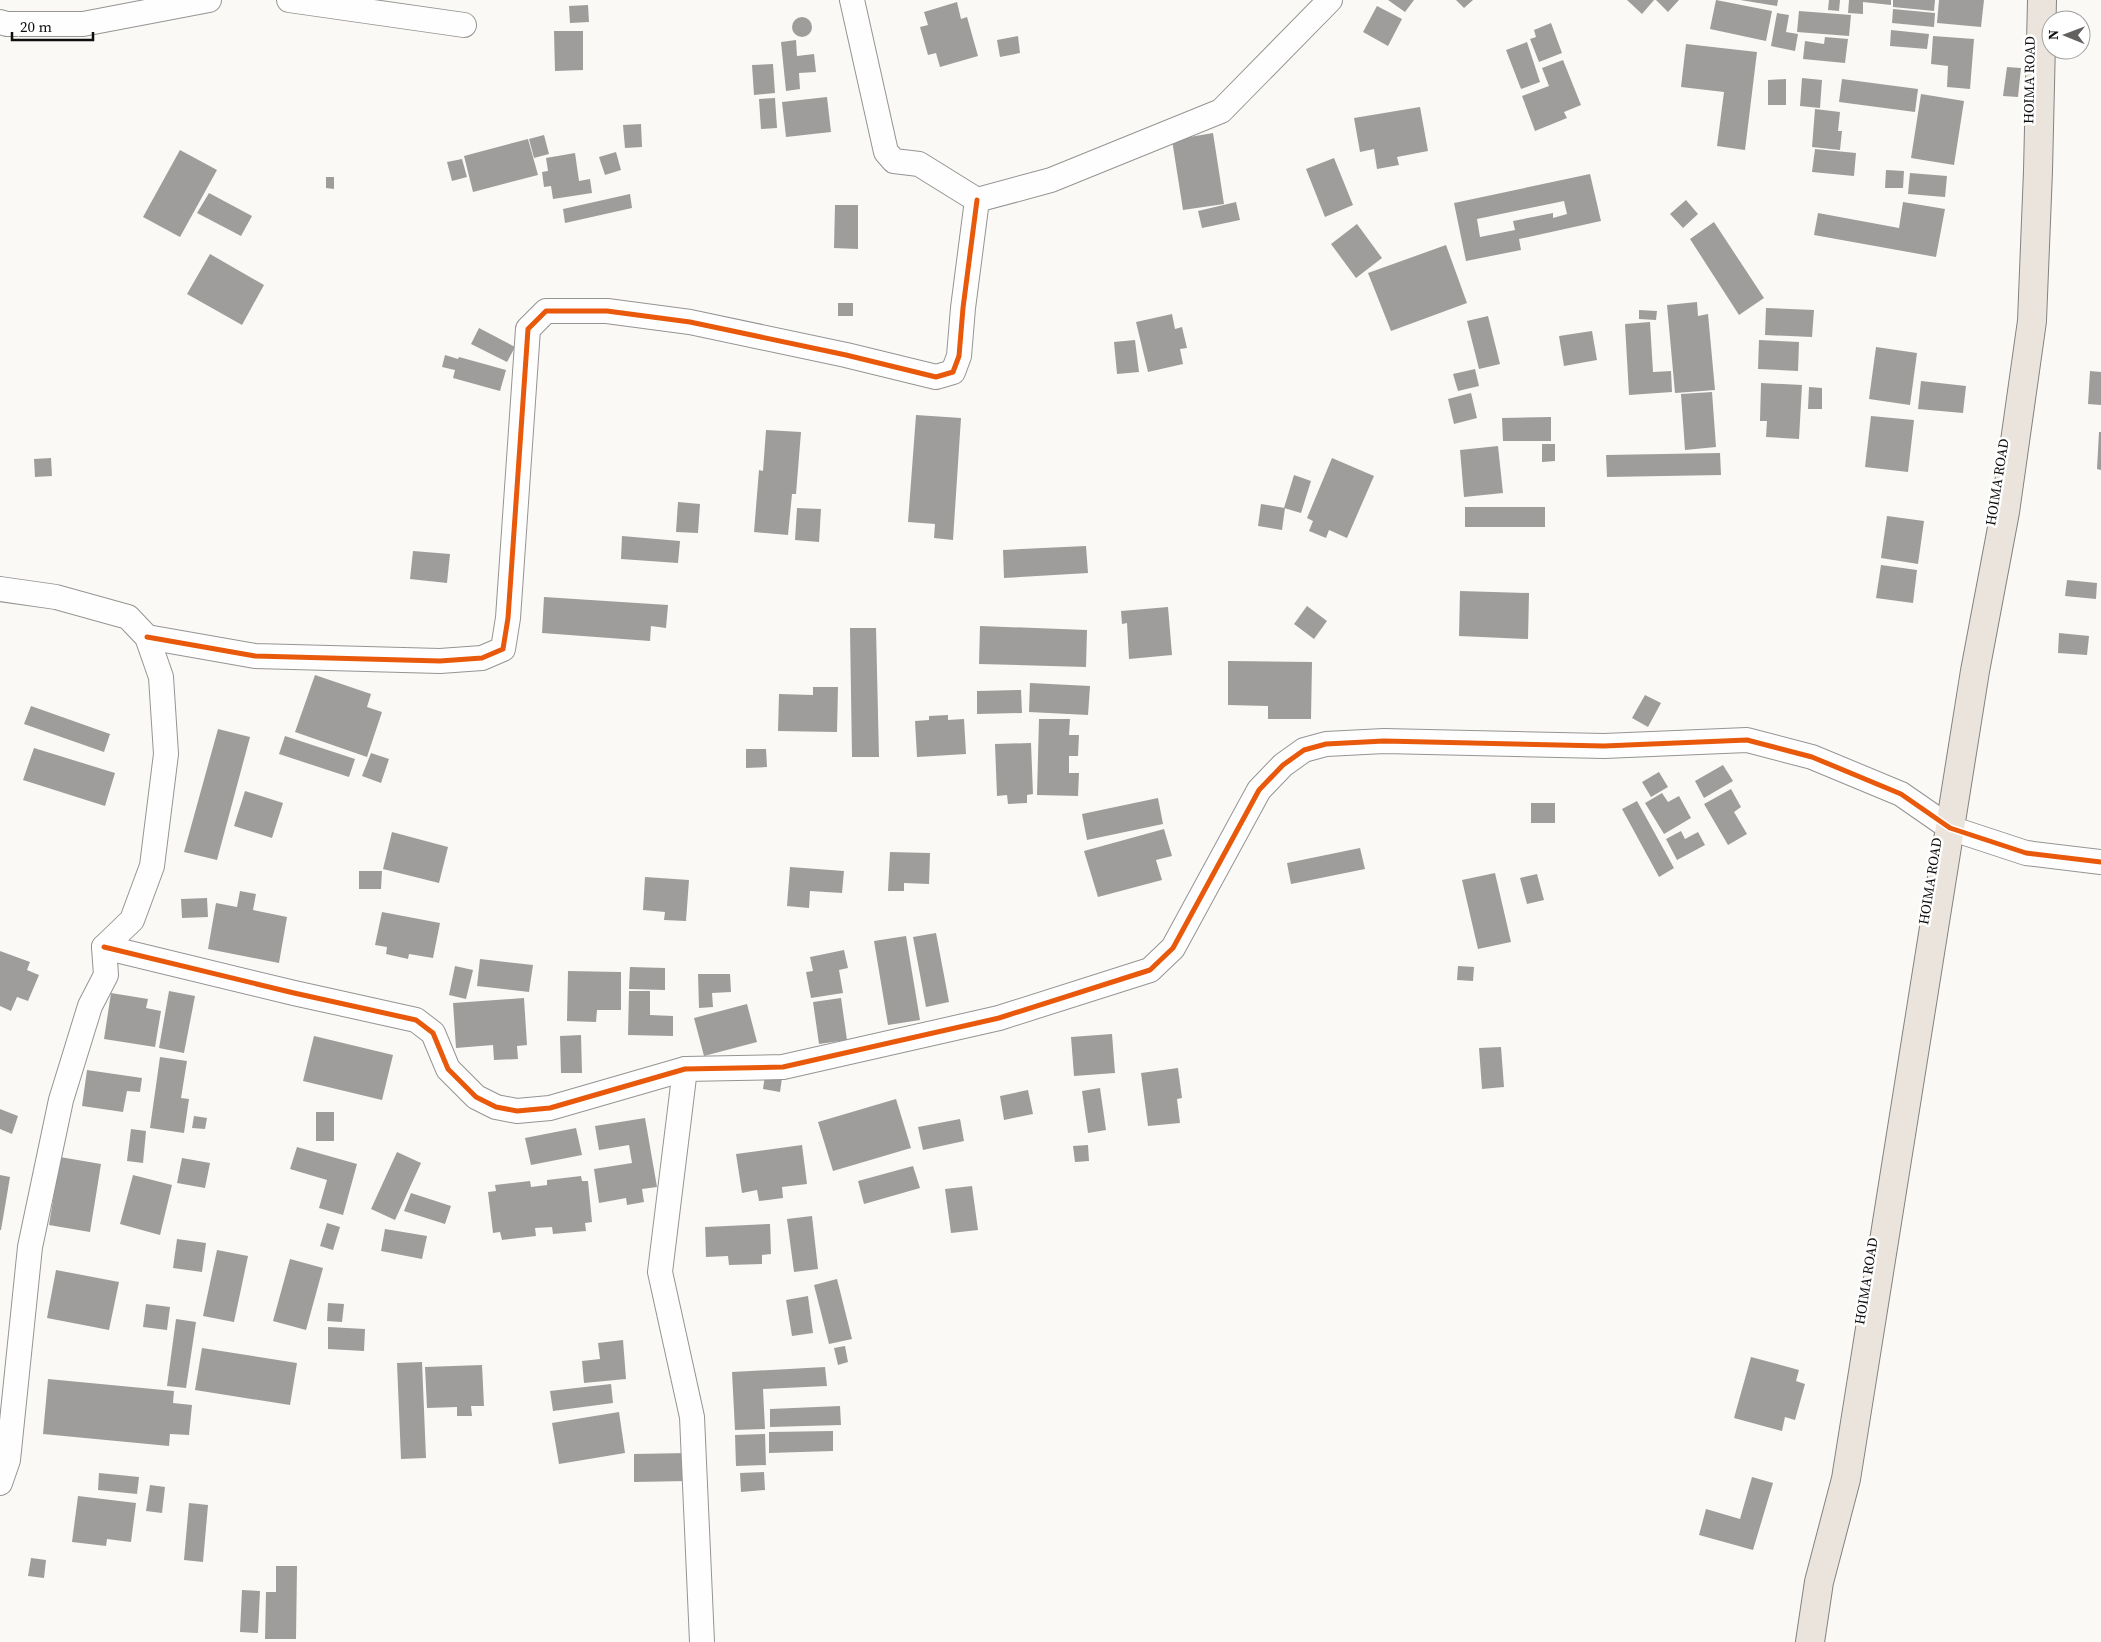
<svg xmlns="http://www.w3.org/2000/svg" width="2101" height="1642" viewBox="0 0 2101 1642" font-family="'Source Serif 4',serif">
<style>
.building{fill:#9f9d9b;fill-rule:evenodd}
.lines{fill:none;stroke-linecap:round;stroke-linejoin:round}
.minor-casing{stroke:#959493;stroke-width:26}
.primary-casing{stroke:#838280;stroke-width:30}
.minor{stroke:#fefefe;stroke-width:24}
.primary{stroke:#ebe4dc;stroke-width:28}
.cycleway-casing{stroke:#fff;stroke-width:8}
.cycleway{stroke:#e8590c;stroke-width:5}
.labels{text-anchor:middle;stroke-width:5;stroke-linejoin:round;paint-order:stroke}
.street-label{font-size:14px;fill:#0f0f0f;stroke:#fff}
</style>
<rect width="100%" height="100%" fill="#fbf9f6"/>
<g class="building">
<path d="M1388,0H1414L1405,12Z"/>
<path d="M1456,0H1473L1464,8Z"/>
<path d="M1627,0H1654L1642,14Z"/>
<path d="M1656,0H1679L1668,12Z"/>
<path d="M1716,0L1772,11L1766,41L1710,29Z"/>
<path d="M1740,0H1778L1777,6Z"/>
<path d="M1829,0H1840L1839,11L1828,10Z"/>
<path d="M1849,0H1891V5L1863,2V14L1848,13Z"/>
<path d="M1893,0H1935L1934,11L1893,7Z"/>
<path d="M1939,0H1984L1981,27L1937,23Z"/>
<path d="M957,2L961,19L967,17L978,56L940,67L936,53L928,55L920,27L928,25L924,12Z"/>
<path d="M588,5L589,22L570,23L569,6Z"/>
<path d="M1377,6L1402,19L1388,46L1363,32Z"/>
<path d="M1893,9L1935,13L1934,27L1892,23Z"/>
<path d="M1799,11L1851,15L1849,36L1797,32Z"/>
<path d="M1777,13L1789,15L1786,32L1798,34L1795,51L1771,46Z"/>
<circle cx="802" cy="27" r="10"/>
<path d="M1551,23L1562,53L1539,62L1530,39L1536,37L1534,30Z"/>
<path d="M1891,30L1929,34L1927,49L1890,46Z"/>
<path d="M554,31H583V70L555,71Z"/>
<path d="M1018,36L1020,53L1000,57L997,40Z"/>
<path d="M1933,36L1974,39L1970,89L1947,87L1948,66L1931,64Z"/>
<path d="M1825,37L1848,39L1845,63L1803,59L1805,41L1824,44Z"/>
<path d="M796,40L797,56L814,54L816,72L799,73L800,89L786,91L781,42Z"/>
<path d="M1527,42L1540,82L1521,89L1506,50Z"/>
<path d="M1686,44L1757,52L1745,150L1717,146L1724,92L1681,87Z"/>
<path d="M1563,60L1581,105L1564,112L1567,118L1535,131L1522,96L1549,86L1542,68Z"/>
<path d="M773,64L775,93L754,95L752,65Z"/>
<path d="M2007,67L2021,68L2018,97L2003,96Z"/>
<path d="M1802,78L1822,80L1820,108L1800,106Z"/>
<path d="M1786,79V105H1768V80Z"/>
<path d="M1842,79L1918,89L1915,112L1839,102Z"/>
<path d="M1921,94L1964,101L1954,165L1911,158Z"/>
<path d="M827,97L831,132L786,137L782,102Z"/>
<path d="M775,98L777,128L761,129L759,99Z"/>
<path d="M1420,107L1428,151L1397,157L1399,165L1377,169L1374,149L1360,152L1354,118Z"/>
<path d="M1815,109L1840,112L1838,131H1842L1840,150L1812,147Z"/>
<path d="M641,124L642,147L625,148L623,125Z"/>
<path d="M1213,133L1224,204L1183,210L1172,140Z"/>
<path d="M544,135L549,154L534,158L529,139Z"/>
<path d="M528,139L538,175L473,192L464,156Z"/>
<path d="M1815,149L1856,153L1854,176L1812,172Z"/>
<path d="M180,150L217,170L180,237L143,217Z"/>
<path d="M616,152L621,170L605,175L599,157Z"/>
<path d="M575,153L579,181L590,179L592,193L553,199L551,186L544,187L542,172L548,171L546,158Z"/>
<path d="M1334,158L1353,205L1325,217L1306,169Z"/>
<path d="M462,159L467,177L452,181L447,162Z"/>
<path d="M1886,170L1904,171L1903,188H1885Z"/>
<path d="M1910,173L1947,176L1945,197L1908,194Z"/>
<path d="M1590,174L1601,221L1519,239L1521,250L1466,261L1454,203ZM1564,201L1567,214L1553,218V213L1513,221L1515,230L1480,237L1477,219Z"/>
<path d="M326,177H334V189L326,188Z"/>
<path d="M209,193L252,216L241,236L197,213Z"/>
<path d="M630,194L632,208L565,223L563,209Z"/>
<path d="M1686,200L1698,214L1683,228L1670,214Z"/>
<path d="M1236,202L1240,220L1202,228L1198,211Z"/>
<path d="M1903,202L1945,209L1936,257L1814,235L1818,213L1899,228Z"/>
<path d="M835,205H858V249L834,248Z"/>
<path d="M1714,222L1764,298L1739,315L1690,239Z"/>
<path d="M1357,224L1382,258L1356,278L1331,244Z"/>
<path d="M1446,245L1467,303L1391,331L1368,273Z"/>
<path d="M210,254L264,285L242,325L187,294Z"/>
<path d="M1697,302L1698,316L1708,314L1715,390L1675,393L1667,305Z"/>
<rect x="838" y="303" width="15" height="13"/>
<path d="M1766,308L1814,310L1812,337L1765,335Z"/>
<path d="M1639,310L1657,311L1656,320L1639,319Z"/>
<path d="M1172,314L1175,329L1182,327L1187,348L1180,349L1183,364L1148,372L1136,322Z"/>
<path d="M1488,316L1500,364L1479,369L1467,321Z"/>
<path d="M1650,322L1653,372L1671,371L1672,392L1629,395L1625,324Z"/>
<path d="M479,328L515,347L507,362L471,344Z"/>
<path d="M1592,331L1597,360L1564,366L1559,336Z"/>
<path d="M1135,340L1139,372L1117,374L1114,342Z"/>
<path d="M1759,340L1799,342L1798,371L1758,369Z"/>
<path d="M1876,347L1917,353L1910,405L1869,399Z"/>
<path d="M445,355L458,359L459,357L506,370L500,391L453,378L455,370L442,367Z"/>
<path d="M1475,369L1479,386L1458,391L1453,374Z"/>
<path d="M2090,371L2101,372V405L2088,404Z"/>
<path d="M1921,381L1966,386L1963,413L1918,409Z"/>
<path d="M1761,383L1802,385L1799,439L1766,437L1767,421H1760Z"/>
<path d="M1809,387L1822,388V409H1808Z"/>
<path d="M1712,392L1716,447L1685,450L1681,394Z"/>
<path d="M1471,393L1477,418L1454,424L1448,399Z"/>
<path d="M916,415L961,418L953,540L934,538L935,524L908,522Z"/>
<path d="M1871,416L1914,420L1908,472L1865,467Z"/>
<path d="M1551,417V441H1503L1502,418Z"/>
<path d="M766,430L801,432L796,494H792L788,535L754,532L759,470L763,471Z"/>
<path d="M2099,432H2101V470L2097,469Z"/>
<path d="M1542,444H1555V461L1542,462Z"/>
<path d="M1498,446L1503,493L1464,497L1460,450Z"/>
<path d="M1720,453L1721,475L1607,477L1606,455Z"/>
<path d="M51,458L52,476L35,477L34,459Z"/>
<path d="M1332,458L1374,476L1347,538L1329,530L1326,538L1309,531L1313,521L1307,518Z"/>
<path d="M1294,475L1311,481L1301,513L1284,508Z"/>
<path d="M678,502L700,504L698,533L676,532Z"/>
<path d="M1261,504L1285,508L1282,530L1258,526Z"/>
<rect x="1465" y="507" width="80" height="20"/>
<path d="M797,508L821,509L819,542L795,540Z"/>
<path d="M1887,516L1924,521L1918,564L1881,558Z"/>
<path d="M622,536L680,541L678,563L621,559Z"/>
<path d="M1086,546L1088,573L1004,578L1003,550Z"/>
<path d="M413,551L450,554L447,583L410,579Z"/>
<path d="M1881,565L1917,570L1913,603L1876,598Z"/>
<path d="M2067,580L2097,583L2096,599L2065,596Z"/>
<path d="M1460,591L1529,593L1528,639L1459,636Z"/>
<path d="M544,597L668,605L666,628L651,626L650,641L542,633Z"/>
<path d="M1307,606L1327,621L1314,639L1294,624Z"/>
<path d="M1168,607L1172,655L1129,659L1127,623L1122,624L1121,611Z"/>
<path d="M980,626L1087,630L1086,667L979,664Z"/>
<path d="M850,628H876L879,757H852Z"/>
<path d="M2059,633L2089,636L2087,655L2058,653Z"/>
<path d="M1228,661L1312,662L1311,719H1268V706L1228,705Z"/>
<path d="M315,675L371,694L367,707L382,712L367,757L295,732Z"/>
<path d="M1030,683L1090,686L1088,715L1029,712Z"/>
<path d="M813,687H838L837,732L778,731L779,694L813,695Z"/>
<path d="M1021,690L1022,713L977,714V691Z"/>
<path d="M1645,695L1661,703L1648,727L1632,718Z"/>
<path d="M31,706L110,734L104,752L24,724Z"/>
<path d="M948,715V720L964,719L966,754L917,757L915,721L929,720V716Z"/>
<path d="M1039,719H1070L1069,735H1079L1078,756H1069V773H1079L1078,796L1037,795Z"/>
<path d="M218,729L250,737L217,860L184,852Z"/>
<path d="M285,736L355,759L349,777L279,754Z"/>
<path d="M1031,743L1033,794L1027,795V803L1008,804L1007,795L997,796L995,744Z"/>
<path d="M34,748L115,773L105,806L23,780Z"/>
<path d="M746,749H766L767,767L746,768Z"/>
<path d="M371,753L389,759L381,783L362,776Z"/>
<path d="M1723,765L1733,781L1704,798L1695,781Z"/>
<path d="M1659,772L1668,787L1651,797L1642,782Z"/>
<path d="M1731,789L1741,807L1734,812L1747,834L1728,845L1704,804Z"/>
<path d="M245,791L283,803L272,838L234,826Z"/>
<path d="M1662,793L1668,802L1679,796L1691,818L1664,834L1645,803Z"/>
<path d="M1158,798L1163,824L1087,840L1082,814Z"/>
<path d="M1637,801L1674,868L1659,877L1622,809Z"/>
<rect x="1531" y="803" width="24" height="20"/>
<path d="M1164,829L1172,856L1156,860L1162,880L1098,897L1084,851Z"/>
<path d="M1681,831L1685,839L1698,832L1705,845L1677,860L1666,839Z"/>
<path d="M392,832L448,847L439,883L383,869Z"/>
<path d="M1360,848L1365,869L1291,884L1287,863Z"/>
<path d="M890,852L930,853L929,884L904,883V891H888Z"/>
<path d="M790,867L844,871L842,893L810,891L809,908L787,906Z"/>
<path d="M359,871H382L381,889H359Z"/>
<path d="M1495,873L1511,942L1478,949L1462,880Z"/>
<path d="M1537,874L1544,900L1527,904L1520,878Z"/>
<path d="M645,877L689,880L686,921L664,920L665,912L643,910Z"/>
<path d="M240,891L256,894L253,910L287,917L279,963L208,949L216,903L237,907Z"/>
<path d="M207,898L208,917L182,918L181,899Z"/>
<path d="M382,912L440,923L433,958L409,954L408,959L386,954L387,947L375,945Z"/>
<path d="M936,933L949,1002L926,1007L913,937Z"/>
<path d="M906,936L920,1020L888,1025L874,941Z"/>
<path d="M844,950L848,968L839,970L843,993L811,998L806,972L813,971L810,957Z"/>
<path d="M0,951L30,962L27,970L39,975L28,1001L17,997L11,1011L0,1006Z"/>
<path d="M480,959L533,965L529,992L477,986Z"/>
<path d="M455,966L473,970L466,999L449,995Z"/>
<path d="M1458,966L1474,967L1473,981L1457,980Z"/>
<path d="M630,967L665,968V990L629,989Z"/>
<path d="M568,971L621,972V1010H597L596,1022L567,1021Z"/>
<path d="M698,974H730L731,992L712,993L713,1007L699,1008Z"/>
<path d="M169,991L195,996L184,1053L159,1048Z"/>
<path d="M629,991H650V1015L673,1016V1036L628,1035Z"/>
<path d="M111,993L148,999L146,1008L161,1011L155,1047L104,1039Z"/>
<path d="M524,998L527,1045L517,1046L518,1059L494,1060L493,1045L456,1048L453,1003Z"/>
<path d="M841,998L847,1040L819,1044L813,1002Z"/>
<path d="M747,1004L757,1042L704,1056L694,1018Z"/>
<path d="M1112,1034L1115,1073L1074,1076L1071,1037Z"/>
<path d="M581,1035L582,1073H561L560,1036Z"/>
<path d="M314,1036L393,1055L382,1100L303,1081Z"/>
<path d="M1501,1047L1504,1087L1482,1089L1479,1048Z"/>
<path d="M160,1057L187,1061L181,1098L189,1099L184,1133L150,1128Z"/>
<path d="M1178,1068L1182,1098L1177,1099L1180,1123L1148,1126L1141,1073Z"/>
<path d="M87,1070L142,1078L140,1092L127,1091L123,1112L82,1106Z"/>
<path d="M765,1075L782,1078L780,1092L763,1089Z"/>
<path d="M1100,1088L1106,1130L1088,1133L1082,1091Z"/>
<path d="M1028,1090L1033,1114L1004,1120L1000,1096Z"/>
<path d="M896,1099L911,1148L833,1171L818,1122Z"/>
<path d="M0,1109L18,1116L12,1134L0,1129Z"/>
<rect x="316" y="1112" width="18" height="29"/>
<path d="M194,1116L207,1118L205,1129L192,1128Z"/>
<path d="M645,1118L657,1187L642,1189L644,1202L627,1205L626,1198L599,1203L594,1169L632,1163L629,1145L599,1150L595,1126Z"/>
<path d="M960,1119L964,1141L923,1150L918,1127Z"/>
<path d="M576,1128L582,1155L531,1165L525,1138Z"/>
<path d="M131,1129L146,1131L143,1163L127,1161Z"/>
<path d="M802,1145L807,1184L782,1187L783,1198L759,1201L757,1190L742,1193L736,1154Z"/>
<path d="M1088,1145L1089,1161L1075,1162L1073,1146Z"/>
<path d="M297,1147L357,1164L343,1215L319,1208L327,1180L290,1169Z"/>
<path d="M397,1152L421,1163L395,1220L371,1209Z"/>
<path d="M60,1157L101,1164L90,1232L49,1225Z"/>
<path d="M182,1158L210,1163L205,1188L177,1183Z"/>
<path d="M913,1166L920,1188L864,1204L858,1181Z"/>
<path d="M0,1175L10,1177L1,1230H0Z"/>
<path d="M133,1175L172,1185L160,1235L120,1224Z"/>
<path d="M581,1176L582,1181H588L592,1222L585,1223L586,1231L553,1234L552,1227L535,1228L536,1236L502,1240L500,1232L493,1233L488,1192L496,1191L495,1185L530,1181L531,1187L547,1185V1180Z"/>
<path d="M972,1186L978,1230L951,1233L945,1189Z"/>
<path d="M411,1193L451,1206L445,1224L404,1211Z"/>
<path d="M812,1216L818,1269L794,1272L787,1219Z"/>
<path d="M327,1223L340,1227L333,1250L320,1246Z"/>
<path d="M770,1224L771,1254L762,1255V1264L729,1265L728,1256L706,1257L705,1227Z"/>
<path d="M385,1229L427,1236L422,1259L381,1251Z"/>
<path d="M177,1239L206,1243L202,1272L173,1268Z"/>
<path d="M217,1250L248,1256L234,1322L203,1316Z"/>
<path d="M290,1259L323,1268L306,1330L273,1321Z"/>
<path d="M56,1270L119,1282L109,1330L47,1318Z"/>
<path d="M837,1279L852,1339L829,1344L814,1285Z"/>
<path d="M808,1296L813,1333L792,1336L786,1300Z"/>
<path d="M328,1303L344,1304L342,1322L327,1321Z"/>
<path d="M146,1304L170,1307L167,1330L143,1327Z"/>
<path d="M176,1319L196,1322L186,1388L167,1386Z"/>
<path d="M328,1327L365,1329L364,1351L328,1349Z"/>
<path d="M623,1340L626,1379L584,1383L582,1361L600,1359L598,1343Z"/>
<path d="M845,1346L848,1362L838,1365L834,1348Z"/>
<path d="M202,1348L297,1363L290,1405L195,1390Z"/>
<path d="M1751,1357L1799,1370L1796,1381L1805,1384L1795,1420L1785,1417L1782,1431L1734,1418Z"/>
<path d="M422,1362L426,1458L401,1459L397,1363Z"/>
<path d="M482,1365L484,1406H471L472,1416H457V1407L427,1408L425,1367Z"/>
<path d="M825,1367L827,1386L763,1389L765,1429L735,1430L732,1372Z"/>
<path d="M48,1379L174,1391L173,1403L192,1405L189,1435L170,1434L169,1446L43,1434Z"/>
<path d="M611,1384L613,1403L553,1411L550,1391Z"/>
<path d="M840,1406L841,1425L770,1427V1409Z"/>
<path d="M619,1412L625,1453L559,1464L552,1423Z"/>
<path d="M833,1431V1451L769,1453V1432Z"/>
<path d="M765,1434L766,1465L736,1466L735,1435Z"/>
<path d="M687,1453V1481L634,1482V1454Z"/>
<path d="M764,1472L765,1490L741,1492L740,1473Z"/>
<path d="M99,1473L139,1477L137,1494L98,1490Z"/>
<path d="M1752,1477L1773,1483L1753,1550L1699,1535L1706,1509L1740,1519Z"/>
<path d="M150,1485L165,1487L162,1513L146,1511Z"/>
<path d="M78,1496L136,1503L131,1542L107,1539L106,1546L72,1542Z"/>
<path d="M189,1503L208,1505L203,1562L184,1560Z"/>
<path d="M31,1558L46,1560L44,1578L28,1576Z"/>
<path d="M276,1566H297L296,1639H265L266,1592H276Z"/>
<path d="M242,1590L260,1591L258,1633L240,1632Z"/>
</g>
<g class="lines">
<defs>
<g id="minor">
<path d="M289,0L464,25"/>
<path d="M852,0L886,152L894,161L919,164L977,200L1051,180L1221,111L1330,0"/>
<path d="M0,22L7,24H83L209,0"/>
<path d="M0,589L56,597L128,617L147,637L161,677L166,754L152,866L132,920L104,947L106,975L90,1006L61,1100L30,1247L8,1460L0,1483"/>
<path d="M147,637L255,656L440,661L482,658L503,649L508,618L528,329L546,311H607L690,322L846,355L936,377L953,372L959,356L963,308L977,200"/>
<path d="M104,947L294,993L416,1020L433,1033L448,1069L476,1097L496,1107L517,1111L550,1108L685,1069L783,1067L999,1018L1150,970L1173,948L1259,790L1283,765L1304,750L1326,744L1384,741L1604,746L1747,740L1812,757L1901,794L1950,828L2026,853L2101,862"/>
<path d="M685,1069L660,1272L692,1417L702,1642"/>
</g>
<path id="primary" d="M1810,1642L1819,1582L1846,1479L1975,671L2005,512L2032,321L2038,171L2042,0"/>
</defs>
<use href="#minor" class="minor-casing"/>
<use href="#primary" class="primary-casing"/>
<use href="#minor" class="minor"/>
<use href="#primary" class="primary"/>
<defs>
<g id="cycleway">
<path d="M147,637L255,656L440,661L482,658L503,649L508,618L528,329L546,311H607L690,322L846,355L936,377L953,372L959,356L963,308L977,200"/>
<path d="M104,947L294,993L416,1020L433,1033L448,1069L476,1097L496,1107L517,1111L550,1108L685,1069L783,1067L999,1018L1150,970L1173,948L1259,790L1283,765L1304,750L1326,744L1384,741L1604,746L1747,740L1812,757L1901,794L1950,828L2026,853L2101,862"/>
</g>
</defs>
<use href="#cycleway" class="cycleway-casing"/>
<use href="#cycleway" class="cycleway"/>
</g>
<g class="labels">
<g class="street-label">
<text transform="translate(2029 80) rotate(-89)" y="5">HOIMA ROAD</text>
<text transform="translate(1997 482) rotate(-81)" y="5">HOIMA ROAD</text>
<text transform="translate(1930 881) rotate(-81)" y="5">HOIMA ROAD</text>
<text transform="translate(1866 1281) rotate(-81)" y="5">HOIMA ROAD</text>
</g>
</g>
<g transform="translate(2066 35) rotate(271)"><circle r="24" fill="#ffffff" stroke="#9f9f9f"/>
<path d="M0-4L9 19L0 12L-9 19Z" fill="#626160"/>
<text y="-8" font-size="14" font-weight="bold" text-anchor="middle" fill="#0f0f0f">N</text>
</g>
<path d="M12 32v8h81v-8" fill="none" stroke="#0f0f0f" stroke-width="2.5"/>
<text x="20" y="32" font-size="15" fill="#0f0f0f" stroke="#ffffff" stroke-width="4" paint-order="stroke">20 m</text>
</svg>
